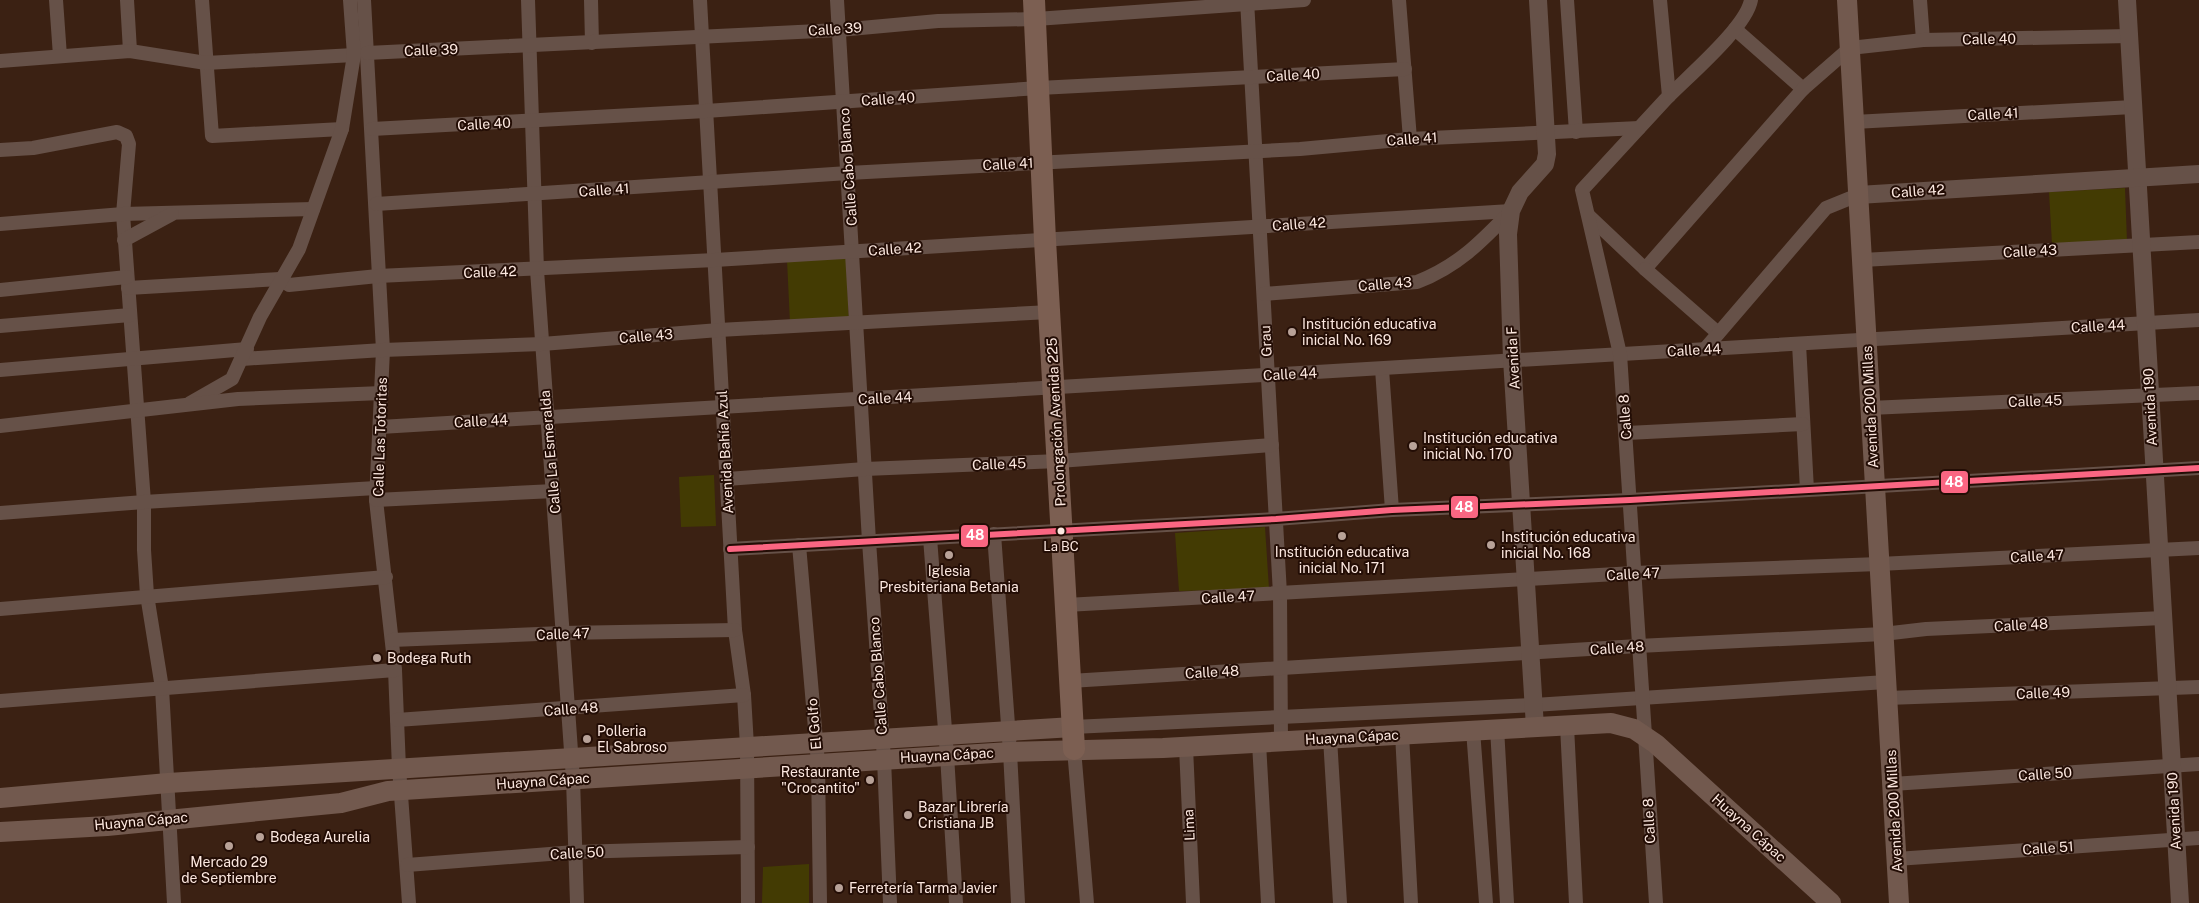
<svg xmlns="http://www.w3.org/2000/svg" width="2199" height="903" viewBox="0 0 2199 903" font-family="'Public Sans',sans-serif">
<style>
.green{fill:#433b03}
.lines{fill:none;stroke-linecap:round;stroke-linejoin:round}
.minor{stroke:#665148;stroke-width:14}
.tertiary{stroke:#665148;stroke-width:18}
.secondary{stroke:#72594e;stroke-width:20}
.primary{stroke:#7c5f52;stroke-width:22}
.bus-1-casing{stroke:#230d05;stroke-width:10}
.bus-1{stroke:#fa6682;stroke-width:6}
.poi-dot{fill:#b8a298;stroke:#230d05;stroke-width:2}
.bus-dot{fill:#fce8e0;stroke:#230d05;stroke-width:2}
.labels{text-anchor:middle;stroke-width:4;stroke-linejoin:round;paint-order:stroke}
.bus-label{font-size:13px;fill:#fce8e0;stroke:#230d05}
.street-label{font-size:14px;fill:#fce8e0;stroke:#230d05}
.poi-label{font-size:14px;fill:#fce8e0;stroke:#230d05;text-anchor:start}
.line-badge{stroke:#230d05;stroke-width:2}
.badge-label{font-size:14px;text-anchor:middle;font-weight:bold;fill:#fff}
</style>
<rect width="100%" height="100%" fill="#3b2113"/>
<g class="green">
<path d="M2125,188L2127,242L2052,244L2049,192Z"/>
<path d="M846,258L849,320L790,323L787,260Z"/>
<path d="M714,475L716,526L681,527L679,477Z"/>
<path d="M1265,527L1269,589L1179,591L1175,533Z"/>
<path d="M809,864V903H762L763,867Z"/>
</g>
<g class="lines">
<g class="minor">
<path d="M56,0L60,56"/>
<path d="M127,0L130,51"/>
<path d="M202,0L212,136L342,129"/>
<path d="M364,0L383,350L376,500L395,670L399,768L409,903"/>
<path d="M528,0L537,270L573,779L577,903"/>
<path d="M591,0L592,43"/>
<path d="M700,0L735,630L744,695L747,746L748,903"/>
<path d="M837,0L869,541L884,759L890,903"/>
<path d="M1247,0L1280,594L1281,742"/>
<path d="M1399,0L1410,139"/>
<path d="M1567,0L1576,132"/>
<path d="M1660,0L1669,96"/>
<path d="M1920,0L1923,40"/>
<path d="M1735,29L1803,89"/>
<path d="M367,53L839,30L938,21L1036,19L1304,0"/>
<path d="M0,61L130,51L206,63L354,55"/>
<path d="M1854,122L2133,107"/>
<path d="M372,129L706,111L1039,88L1405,69"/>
<path d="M0,150L33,148L117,132L126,136L129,144L123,214L144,502V550L147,595L162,688L174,903"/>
<path d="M376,204L848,173L1300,149L1410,139L1639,128"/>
<path d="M1589,216L1645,269L1803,89L1850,48L1923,40L2129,36"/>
<path d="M0,224L123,214L313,209"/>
<path d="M124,240L172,214"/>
<path d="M1862,260L2199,242"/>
<path d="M1645,269L1718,333"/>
<path d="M128,288L280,279L289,285L378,276L715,260L1511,211"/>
<path d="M0,290L127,277"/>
<path d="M1264,294L1417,282C1458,266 1481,242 1511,211"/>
<path d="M0,326L130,315"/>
<path d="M1799,344L1807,490"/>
<path d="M1705,349L1826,208L1858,195"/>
<path d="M242,359L383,350L542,344L719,330L1050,312"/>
<path d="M1382,369L1392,510"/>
<path d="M0,370L247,349"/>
<path d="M190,403L232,379L260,317L299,249L342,129L354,55L350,0"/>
<path d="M1870,408L2199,393"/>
<path d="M0,426L238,399L382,393"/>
<path d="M380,427L2199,320"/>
<path d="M1627,433L1803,424"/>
<path d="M727,479L865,469L1059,461L1272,445"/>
<path d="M376,500L554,491"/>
<path d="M0,513L144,502L376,488"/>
<path d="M994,534L1010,752L1018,903"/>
<path d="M930,538L947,755L956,903"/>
<path d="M799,545L818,763L820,903"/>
<path d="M730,549L1276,519L1392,510L1630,500L2199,468"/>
<path d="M1066,605L1634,573L1879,564L2199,548"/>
<path d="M0,609L386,577"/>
<path d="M392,640L562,633L735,630"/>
<path d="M1070,681L1638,646L1883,634L1926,629L2163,618"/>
<path d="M1887,698L2199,687"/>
<path d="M0,701L395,670"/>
<path d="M397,720L744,695"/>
<path d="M1567,726L1576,903"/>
<path d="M1073,727L1534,705L1886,682"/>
<path d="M1497,728L1507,903"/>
<path d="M1473,730L1486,903"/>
<path d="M1402,734L1411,903"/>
<path d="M1330,738L1340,903"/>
<path d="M1259,743L1268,903"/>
<path d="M1186,747L1193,903"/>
<path d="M1074,749L1087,903"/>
<path d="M1892,784L2199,764"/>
<path d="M1896,859L2199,838"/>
<path d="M407,865L575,852L748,847"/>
<path d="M1656,903L1620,354L1582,190C1610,160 1637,130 1665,100C1686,78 1746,28 1751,0"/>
</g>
<g class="tertiary">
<path d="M2127,0L2180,903"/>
<path d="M1858,195L2199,174"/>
<path d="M1535,727L1512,359L1508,234L1511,211L1520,192L1545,164L1547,154L1538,0"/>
</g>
<g class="secondary">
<path d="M1847,0L1899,903"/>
<path d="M0,798L168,783L1073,727"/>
<path d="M0,832L107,826L341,803L388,791L1010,752L1163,748L1611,723L1634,729L1656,744L1831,903"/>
</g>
<path class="primary" d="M1034,0L1045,240L1074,749"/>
<defs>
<path id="bus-1" d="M730,549L1276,519L1392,510L1630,500L2199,468"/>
</defs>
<use href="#bus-1" class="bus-1-casing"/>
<use href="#bus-1" class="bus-1"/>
</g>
<g class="poi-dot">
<circle cx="1292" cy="332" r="5"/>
<circle cx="1413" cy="446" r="5"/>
<circle cx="1342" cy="536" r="5"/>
<circle cx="1491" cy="545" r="5"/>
<circle cx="949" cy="555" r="5"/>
<circle cx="377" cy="658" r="5"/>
<circle cx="587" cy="739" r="5"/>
<circle cx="870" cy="780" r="5"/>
<circle cx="908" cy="815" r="5"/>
<circle cx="260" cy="837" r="5"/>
<circle cx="229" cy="846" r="5"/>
<circle cx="839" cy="888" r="5"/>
</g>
<circle class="bus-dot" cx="1061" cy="531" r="4.5"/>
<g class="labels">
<g class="bus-label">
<text x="1061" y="551">La BC</text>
</g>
<g class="street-label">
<text transform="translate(835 29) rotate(-4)" y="5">Calle 39</text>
<text transform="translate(1989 39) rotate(-1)" y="5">Calle 40</text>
<text transform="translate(431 50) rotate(-2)" y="5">Calle 39</text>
<text transform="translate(1293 75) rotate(-3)" y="5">Calle 40</text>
<text transform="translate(888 99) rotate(-4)" y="5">Calle 40</text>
<text transform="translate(1993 114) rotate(-3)" y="5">Calle 41</text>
<text transform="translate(484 124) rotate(-3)" y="5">Calle 40</text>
<text transform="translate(1412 139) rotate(-4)" y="5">Calle 41</text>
<text transform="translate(1008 164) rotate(-3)" y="5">Calle 41</text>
<text transform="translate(848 167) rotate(-94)" y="5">Calle Cabo Blanco</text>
<text transform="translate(604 190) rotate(-4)" y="5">Calle 41</text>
<text transform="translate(1918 191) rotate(-4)" y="5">Calle 42</text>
<text transform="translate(1299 224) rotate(-4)" y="5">Calle 42</text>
<text transform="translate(895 249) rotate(-4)" y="5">Calle 42</text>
<text transform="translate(2030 251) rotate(-3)" y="5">Calle 43</text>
<text transform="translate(490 272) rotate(-2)" y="5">Calle 42</text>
<text transform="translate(1385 284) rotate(-5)" y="5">Calle 43</text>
<text transform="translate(2098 326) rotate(-3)" y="5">Calle 44</text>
<text transform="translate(646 336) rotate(-5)" y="5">Calle 43</text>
<text transform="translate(1266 341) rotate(-93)" y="5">Grau</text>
<text transform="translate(1694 350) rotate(-3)" y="5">Calle 44</text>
<text transform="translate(1513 358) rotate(-93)" y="5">Avenida F</text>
<text transform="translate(1290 374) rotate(-3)" y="5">Calle 44</text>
<text transform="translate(885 398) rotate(-3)" y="5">Calle 44</text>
<text transform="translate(2035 401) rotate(-2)" y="5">Calle 45</text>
<text transform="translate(1870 407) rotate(-93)" y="5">Avenida 200 Millas</text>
<text transform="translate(2150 407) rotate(-93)" y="5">Avenida 190</text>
<text transform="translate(1625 417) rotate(-94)" y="5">Calle 8</text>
<text transform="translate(481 421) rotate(-3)" y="5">Calle 44</text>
<text transform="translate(1056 422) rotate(-93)" y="5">Prolongación Avenida 225</text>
<text transform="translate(380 437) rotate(-88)" y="5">Calle Las Totoritas</text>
<text transform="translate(550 452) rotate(-95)" y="5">Calle La Esmeralda</text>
<text transform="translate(725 452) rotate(-93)" y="5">Avenida Bahía Azul</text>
<text transform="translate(999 464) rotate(-2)" y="5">Calle 45</text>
<text transform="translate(2037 556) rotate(-3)" y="5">Calle 47</text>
<text transform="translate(1633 574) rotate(-3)" y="5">Calle 47</text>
<text transform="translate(1228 597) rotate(-3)" y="5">Calle 47</text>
<text transform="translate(2021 625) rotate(-3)" y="5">Calle 48</text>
<text transform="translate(563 634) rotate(-2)" y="5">Calle 47</text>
<text transform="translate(1617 648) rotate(-4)" y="5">Calle 48</text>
<text transform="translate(1212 672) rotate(-3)" y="5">Calle 48</text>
<text transform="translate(878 676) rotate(-94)" y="5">Calle Cabo Blanco</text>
<text transform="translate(2043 693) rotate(-2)" y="5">Calle 49</text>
<text transform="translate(571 709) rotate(-4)" y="5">Calle 48</text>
<text transform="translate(814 724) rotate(-95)" y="5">El Golfo</text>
<text transform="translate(1352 737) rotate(-3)" y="5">Huayna Cápac</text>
<text transform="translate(947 755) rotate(-3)" y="5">Huayna Cápac</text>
<text transform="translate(2045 774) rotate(-4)" y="5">Calle 50</text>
<text transform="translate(543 781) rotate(-4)" y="5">Huayna Cápac</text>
<text transform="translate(1894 811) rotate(-93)" y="5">Avenida 200 Millas</text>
<text transform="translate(2174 811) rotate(-93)" y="5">Avenida 190</text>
<text transform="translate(141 821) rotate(-5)" y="5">Huayna Cápac</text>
<text transform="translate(1649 821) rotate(-93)" y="5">Calle 8</text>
<text transform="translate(1189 825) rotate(-93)" y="5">Lima</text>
<text transform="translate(1749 828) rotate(42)" y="5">Huayna Cápac</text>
<text transform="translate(2048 848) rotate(-4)" y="5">Calle 51</text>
<text transform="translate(577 853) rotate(-3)" y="5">Calle 50</text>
</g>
<g class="poi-label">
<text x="1302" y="329">Institución educativa<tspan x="1302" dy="16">inicial No. 169</tspan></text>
<text x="1423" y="443">Institución educativa<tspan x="1423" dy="16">inicial No. 170</tspan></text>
<text x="1501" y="542">Institución educativa<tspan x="1501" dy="16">inicial No. 168</tspan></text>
<text x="1342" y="557" text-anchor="middle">Institución educativa<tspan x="1342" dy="16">inicial No. 171</tspan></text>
<text x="949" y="576" text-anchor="middle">Iglesia<tspan x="949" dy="16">Presbiteriana Betania</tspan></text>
<text x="387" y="663">Bodega Ruth</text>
<text x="597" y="736">Polleria<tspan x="597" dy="16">El Sabroso</tspan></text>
<text x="860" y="777" text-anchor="end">Restaurante<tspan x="860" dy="16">"Crocantito"</tspan></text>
<text x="918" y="812">Bazar Librería<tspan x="918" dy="16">Cristiana JB</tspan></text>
<text x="270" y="842">Bodega Aurelia</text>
<text x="229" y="867" text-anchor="middle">Mercado 29<tspan x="229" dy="16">de Septiembre</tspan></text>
<text x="849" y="893">Ferretería Tarma Javier</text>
</g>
</g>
<g class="line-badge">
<rect x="1940" y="470" width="29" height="24" rx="5" fill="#fa6682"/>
<rect x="1450" y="495" width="29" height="24" rx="5" fill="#fa6682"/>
<rect x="960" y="524" width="29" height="24" rx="5" fill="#fa6682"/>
</g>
<g class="badge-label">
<text x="1954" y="487">48</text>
<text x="1464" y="512">48</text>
<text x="975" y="540">48</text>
</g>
</svg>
